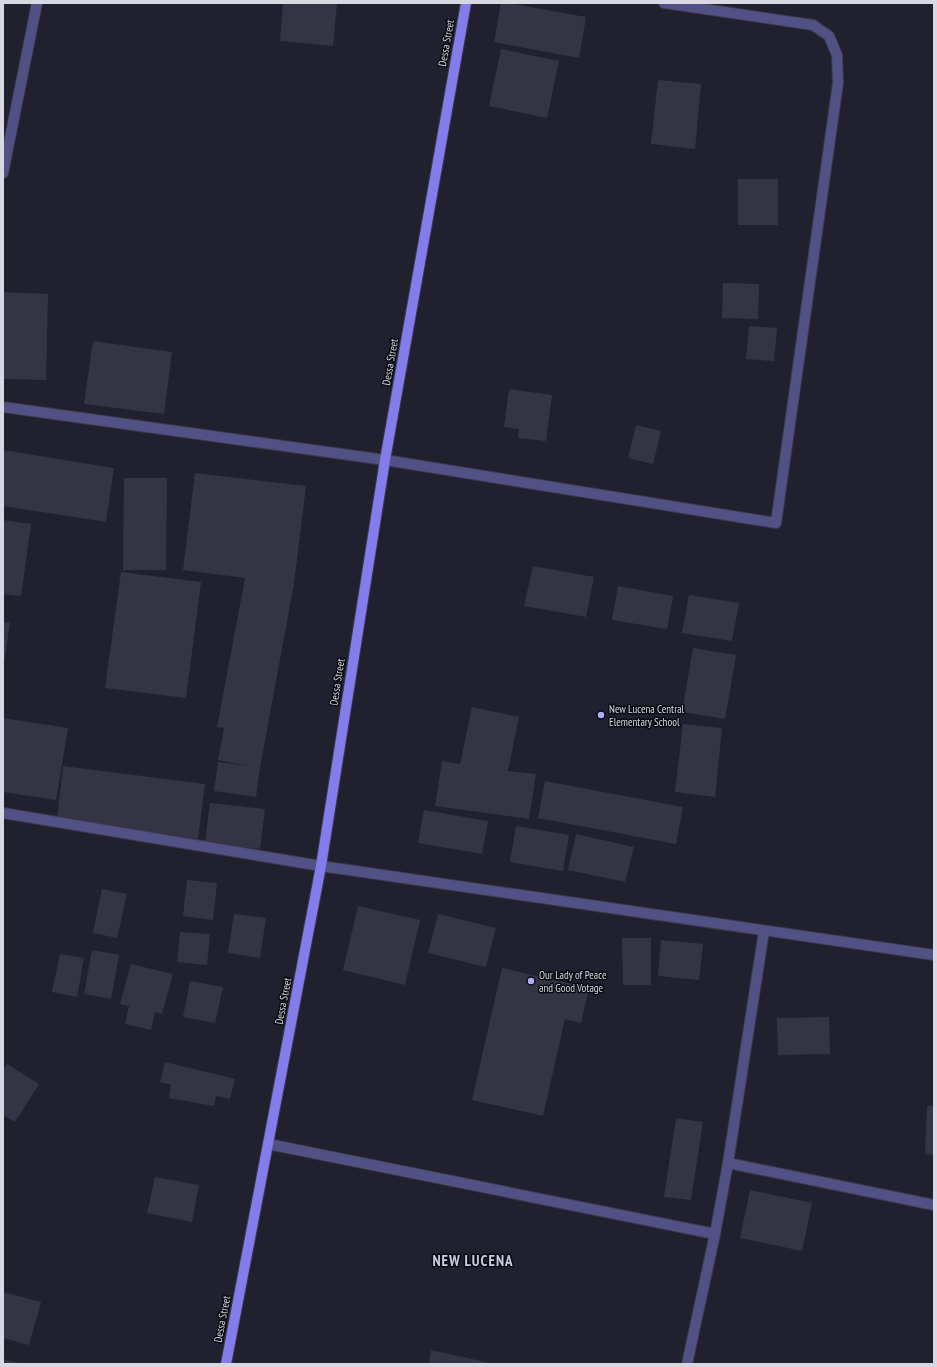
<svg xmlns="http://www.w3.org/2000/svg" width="937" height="1367" viewBox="0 0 937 1367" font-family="'PT Sans Narrow',sans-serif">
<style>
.building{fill:#343445}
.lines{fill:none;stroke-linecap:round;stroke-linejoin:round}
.street-casing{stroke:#3a3a48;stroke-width:12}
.primary-casing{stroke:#3a3a48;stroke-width:12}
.street{stroke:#525186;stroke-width:10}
.primary{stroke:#837deb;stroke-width:10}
.poi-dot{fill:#aeaefa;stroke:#0a0a11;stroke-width:1.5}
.labels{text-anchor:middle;stroke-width:3;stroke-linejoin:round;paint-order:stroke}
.street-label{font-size:11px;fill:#d8d8e3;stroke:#0a0a11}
.poi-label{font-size:11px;fill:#d8d8e3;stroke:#0a0a11;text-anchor:start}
.district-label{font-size:15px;font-weight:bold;letter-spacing:1px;fill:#cbcce1;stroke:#0a0a11}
</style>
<rect width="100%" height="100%" fill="#20202f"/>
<g class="building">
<path d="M283,3H337L333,46L280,41Z"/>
<path d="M501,3H508L586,17L579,58L494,42Z"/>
<path d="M501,49L559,61L547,118L489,106Z"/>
<path d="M658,80L701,84L695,149L651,144Z"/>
<rect x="738" y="179" width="40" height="46"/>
<path d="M723,283L759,284L758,319L722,318Z"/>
<path d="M3,292L48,294L46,380L3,379Z"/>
<path d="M749,326L777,328L774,361L746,359Z"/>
<path d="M93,341L172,352L164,414L84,404Z"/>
<path d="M509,389L552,395L546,441L518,438L519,429L504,427Z"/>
<path d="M636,425L661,431L653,464L628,458Z"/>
<path d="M3,450L114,468L106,522L3,506Z"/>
<path d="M195,473L306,486L294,584L260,768L256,797L214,791L218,762L250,766L218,760L224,728L217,727L245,578L183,570Z"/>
<path d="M124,478H167L166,570H123Z"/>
<path d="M3,520L31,524L21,596L3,594Z"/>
<path d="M533,566L594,577L586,617L524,606Z"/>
<path d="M121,572L201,582L186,698L105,688Z"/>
<path d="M618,586L673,596L667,629L612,620Z"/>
<path d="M689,595L739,603L732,641L682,633Z"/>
<path d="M3,622L10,623L4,663H3Z"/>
<path d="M693,648L736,655L725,719L682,712Z"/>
<path d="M472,707L519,717L508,771L536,774L529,819L435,806L442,761L460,764Z"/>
<path d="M3,718L68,728L56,800L3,792Z"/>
<path d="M683,724L722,728L715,797L675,792Z"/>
<path d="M63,766L205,784L198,839L57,821Z"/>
<path d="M545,781L683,807L676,844L538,818Z"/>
<path d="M210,803L265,809L260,849L205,842Z"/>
<path d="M424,810L488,821L482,854L418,843Z"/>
<path d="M516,826L569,835L563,871L510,862Z"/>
<path d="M576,834L634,847L625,882L568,870Z"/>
<path d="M187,880L217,883L213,920L183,916Z"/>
<path d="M102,889L127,894L117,938L93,933Z"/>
<path d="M358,906L420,920L405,985L343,970Z"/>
<path d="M234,914L266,918L260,958L228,953Z"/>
<path d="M438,914L496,928L486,967L428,953Z"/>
<path d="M180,932L210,934L207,965L177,962Z"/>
<path d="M622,938H651V985H623Z"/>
<path d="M661,940L703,944L699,980L658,976Z"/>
<path d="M92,950L119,955L111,999L84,994Z"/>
<path d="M60,954L84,958L77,997L52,992Z"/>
<path d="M131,964L173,974L162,1014L155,1012L151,1030L125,1024L129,1006L120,1004Z"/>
<path d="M502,968L589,988L581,1023L565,1019L543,1116L472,1100Z"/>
<path d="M190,981L223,987L215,1023L183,1017Z"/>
<path d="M829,1017L830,1054L778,1055L777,1018Z"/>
<path d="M165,1062L235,1079L230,1099L216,1096L214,1106L169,1098L171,1085L160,1082Z"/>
<path d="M7,1064L39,1084L15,1122L3,1115V1071Z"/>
<path d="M927,1106H934V1155L925,1154Z"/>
<path d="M676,1118L703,1122L691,1200L664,1197Z"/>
<path d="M155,1177L199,1185L192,1222L147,1213Z"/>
<path d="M750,1190L812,1203L802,1251L740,1238Z"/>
<path d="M3,1292L41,1302L29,1345L3,1338Z"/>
<path d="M431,1350L490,1363V1364H429Z"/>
<path d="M3,1359L19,1363V1364H3Z"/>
</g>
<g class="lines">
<defs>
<g id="street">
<path d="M3,173L37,3"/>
<path d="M3,407L385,460L776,523L838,83L837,55L829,36L813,25L664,3"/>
<path d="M3,813L321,866L934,955"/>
<path d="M268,1144L715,1234"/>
<path d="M728,1163L934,1205"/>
<path d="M687,1364L715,1234L728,1163L764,931"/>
</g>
<path id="primary" d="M226,1364L321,866L385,460L466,3"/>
</defs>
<use href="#street" class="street-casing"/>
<use href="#primary" class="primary-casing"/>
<use href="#street" class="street"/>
<use href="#primary" class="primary"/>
</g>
<g class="poi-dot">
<circle cx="601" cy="715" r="4"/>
<circle cx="531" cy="981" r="4"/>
</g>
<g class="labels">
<g class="street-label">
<text transform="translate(446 43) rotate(-80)" y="4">Dessa Street</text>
<text transform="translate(390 362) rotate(-80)" y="4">Dessa Street</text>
<text transform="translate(337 682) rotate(-81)" y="4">Dessa Street</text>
<text transform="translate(283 1001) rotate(-79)" y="4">Dessa Street</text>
<text transform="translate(222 1319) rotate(-79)" y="4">Dessa Street</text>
</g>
<g class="poi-label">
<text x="609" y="713">New Lucena Central<tspan x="609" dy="13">Elementary School</tspan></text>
<text x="539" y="979">Our Lady of Peace<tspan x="539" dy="13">and Good Votage</tspan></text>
</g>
<g class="district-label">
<text x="473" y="1266">NEW LUCENA</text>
</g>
</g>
<rect width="937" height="1367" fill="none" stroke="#d8d8e3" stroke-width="8"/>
</svg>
